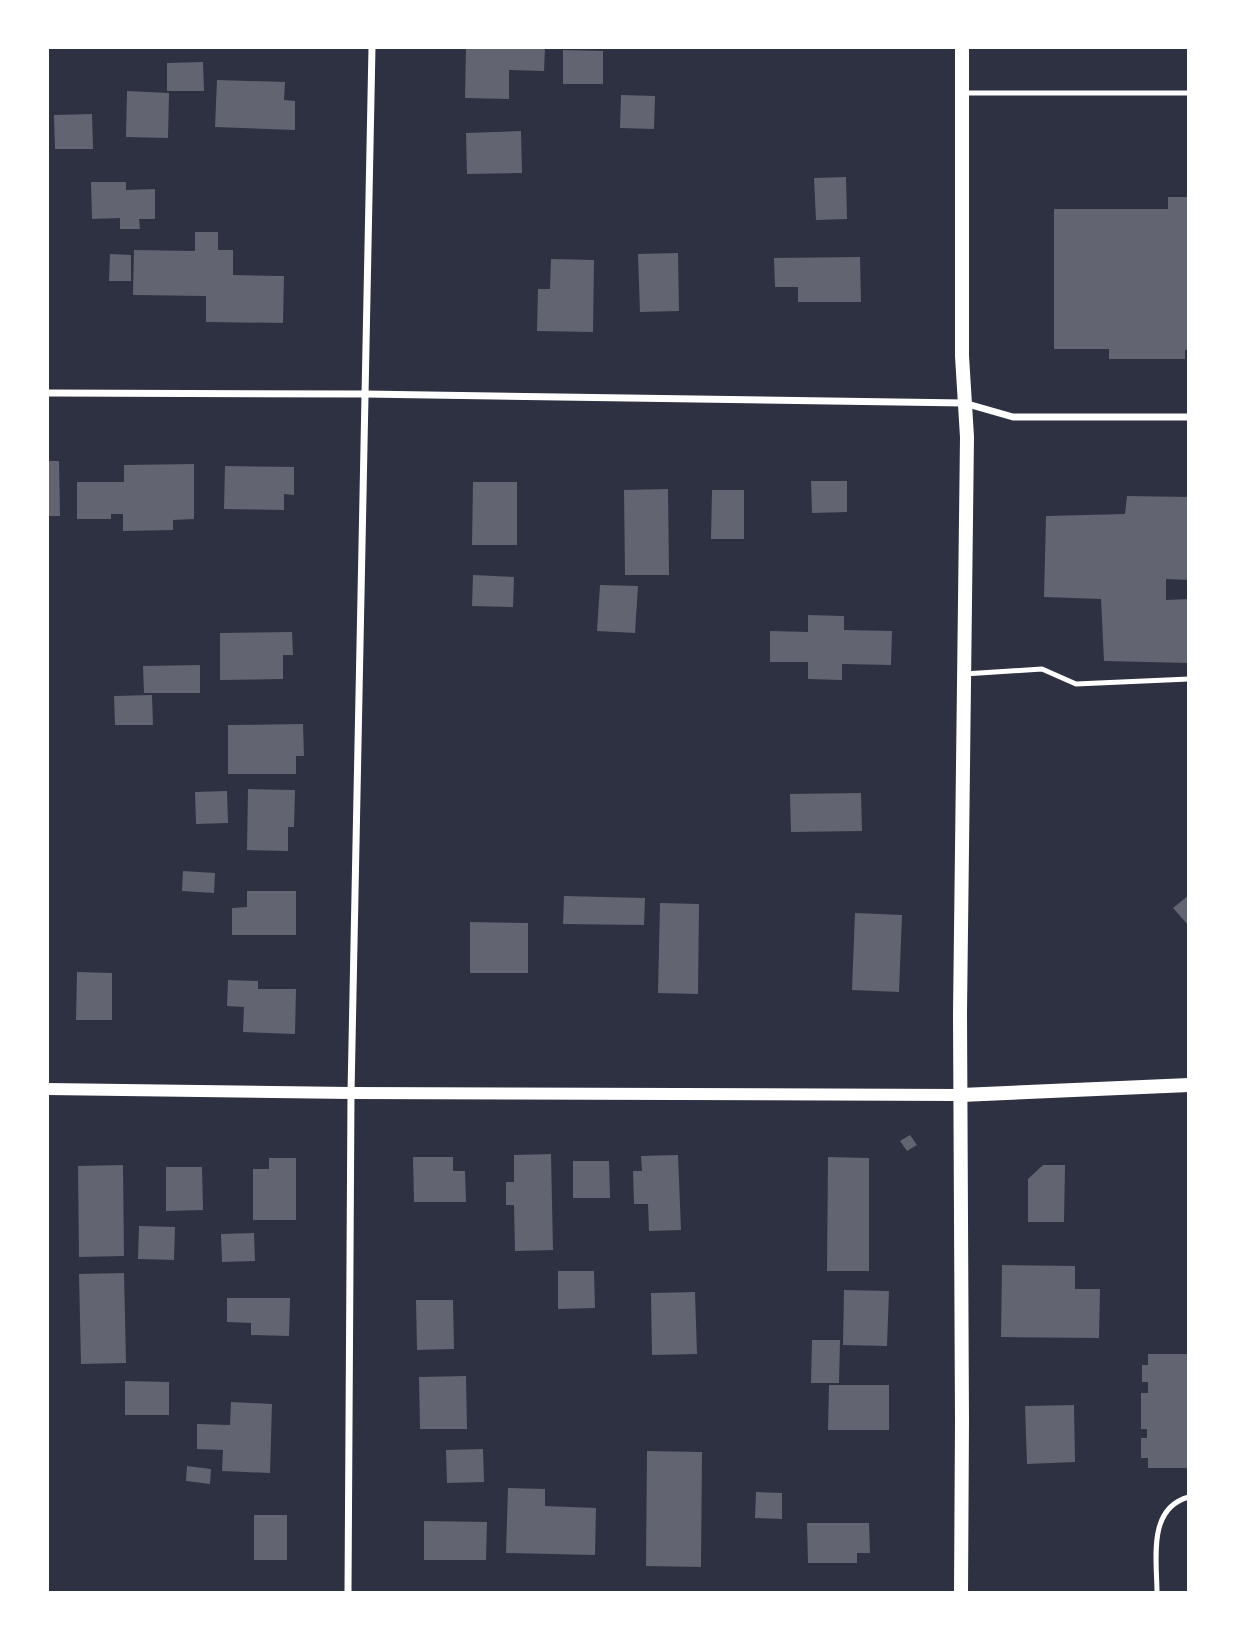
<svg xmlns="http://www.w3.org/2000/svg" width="1236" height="1640" viewBox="0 0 1236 1640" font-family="Roboto,sans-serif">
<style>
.building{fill:#626471}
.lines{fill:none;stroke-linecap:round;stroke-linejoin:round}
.service{stroke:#fff;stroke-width:5}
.minor{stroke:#fff;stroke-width:7}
.tertiary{stroke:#fff;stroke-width:12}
.secondary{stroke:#fff;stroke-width:14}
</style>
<rect width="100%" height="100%" fill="#2d3142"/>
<g class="building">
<path d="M466,47H545L544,71L509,70V99L465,98Z"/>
<path d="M563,50L603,51V84H563Z"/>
<path d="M203,62L204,91H167V63Z"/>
<path d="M217,80L285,82L284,100L295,101V130L215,127Z"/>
<path d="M127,91L169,93L168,138L126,137Z"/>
<path d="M621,95L655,96L654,129L620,128Z"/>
<path d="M92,114L93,149H55L54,115Z"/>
<path d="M521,131L522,173L467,174L466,133Z"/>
<path d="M846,177L847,219L816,220L814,178Z"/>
<path d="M91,182H126V190L155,189V219H139L140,229H120V218L92,219Z"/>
<path d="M1168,197H1189V350H1185V359H1109V349H1054V209H1168Z"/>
<path d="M195,232H218V250H233V275L284,276L283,323L206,322V296L133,295L134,250L195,251Z"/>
<path d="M678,253L679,311L640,312L638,254Z"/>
<path d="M110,254L131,255V281H109Z"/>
<path d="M860,257L861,302H798V287H775L774,258Z"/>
<path d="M551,259L594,260L593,332L537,331L538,289H550Z"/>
<path d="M47,461H59L60,516H47Z"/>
<path d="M194,464V519L173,520V530L123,531V514H111V519H77V482H124V465Z"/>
<path d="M225,466L294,467V495L284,494V510L224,509Z"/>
<path d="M811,481H847V512L812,513Z"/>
<path d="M473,482H517V545H472Z"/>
<path d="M668,489L669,575H625L624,490Z"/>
<path d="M712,490H744V539H711Z"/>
<path d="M1127,496L1189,497V580L1166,579V600L1189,599V663L1104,661L1101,599L1044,597L1046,516L1125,514Z"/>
<path d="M473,575L514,577L513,607L472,606Z"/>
<path d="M600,585L638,586L635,633L597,631Z"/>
<path d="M808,615L844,616V630L892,631L891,665L842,664V680L808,679V662H770V631L808,632Z"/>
<path d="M292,632L293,655H283V679L220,680V633Z"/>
<path d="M200,665V693H144L143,666Z"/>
<path d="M152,695L153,725H115L114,696Z"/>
<path d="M303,724L304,756H296V774H228V725Z"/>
<path d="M248,789L295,790L294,827H288V851L247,850Z"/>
<path d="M227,791L228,823L196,824L195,792Z"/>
<path d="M861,793L862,831L791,832L790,794Z"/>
<path d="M183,871L215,873L214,893L182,891Z"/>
<path d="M247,891H296V935H232V908L247,907Z"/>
<path d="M1189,895V926L1173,908Z"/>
<path d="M564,896L645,898L644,925L563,924Z"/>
<path d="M660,903L699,904L698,994L658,993Z"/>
<path d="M855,913L902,915L899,992L852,990Z"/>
<path d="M470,922L528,923V973H470Z"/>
<path d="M77,972L112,973V1020H76Z"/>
<path d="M228,980L258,981V989H296L295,1034L243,1032L244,1007L227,1006Z"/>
<path d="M910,1135L917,1145L907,1151L900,1141Z"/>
<path d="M551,1154L553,1250L515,1251L514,1205H506V1182H514V1155Z"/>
<path d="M678,1155L681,1230L649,1231L648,1204H634L633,1171H642L641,1156Z"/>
<path d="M413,1157H453V1171H465L466,1202H414Z"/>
<path d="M828,1157L869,1158V1271H827Z"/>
<path d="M269,1158H296V1220H253V1169H269Z"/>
<path d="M573,1161H609L610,1198H573Z"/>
<path d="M123,1165L124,1256L79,1257L78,1166Z"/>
<path d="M1043,1165H1065L1064,1222H1028V1179Z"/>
<path d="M166,1167H202L203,1210L166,1211Z"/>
<path d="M139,1226L175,1227L174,1260L138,1259Z"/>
<path d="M254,1233L255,1261L222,1262L221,1234Z"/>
<path d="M1002,1265L1075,1266V1289H1100L1099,1338L1001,1337Z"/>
<path d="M558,1271H594L595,1308L558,1309Z"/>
<path d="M124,1273L126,1363L81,1364L79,1274Z"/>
<path d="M844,1290L889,1291L887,1346L843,1345Z"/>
<path d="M695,1292L697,1354L652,1355L651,1293Z"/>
<path d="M227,1298H290L289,1336L251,1335V1323L227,1322Z"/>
<path d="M416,1300H453L454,1349L417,1350Z"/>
<path d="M812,1340H840L839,1383H811Z"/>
<path d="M1148,1354H1189V1468H1148V1458H1141V1438H1147V1429H1141V1393H1148V1382H1142V1365H1148Z"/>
<path d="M466,1376L467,1429H420L419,1377Z"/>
<path d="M125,1381L169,1382V1415H125Z"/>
<path d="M829,1385H889V1430H828Z"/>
<path d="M231,1402L272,1404L270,1473L222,1471L223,1450L197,1449V1424L230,1425Z"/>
<path d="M1074,1405L1075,1462L1027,1464L1025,1406Z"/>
<path d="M483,1449L484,1482L447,1483L446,1450Z"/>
<path d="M647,1451L702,1452L701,1567L646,1566Z"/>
<path d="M187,1466L211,1469L210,1484L186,1481Z"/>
<path d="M508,1488L545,1489V1506L596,1508L595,1555L506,1553Z"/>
<path d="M756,1492L782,1493V1519L755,1518Z"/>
<rect x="254" y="1515" width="33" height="45"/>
<path d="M424,1521L487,1522L486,1560H424Z"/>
<path d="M807,1523H869L870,1553H857V1563H808Z"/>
</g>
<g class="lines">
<g class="service">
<path d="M964,93H1189"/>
<path d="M964,674L1042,669L1076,684L1189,679"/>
<path d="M1157,1593C1157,1560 1147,1508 1189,1497"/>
</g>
<g class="minor">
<path d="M47,393L364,394L964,403L1013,417H1189"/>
<path d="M348,1593L351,1093L372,47"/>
</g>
<path class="tertiary" d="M47,1089L351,1093L961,1095"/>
<g class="secondary">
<path d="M961,1095L1189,1085"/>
<path d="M961,1593L962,1421L960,1013L967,437L962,356V47"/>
</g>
</g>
<rect width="1236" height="1640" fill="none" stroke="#ffffff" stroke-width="98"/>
</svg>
